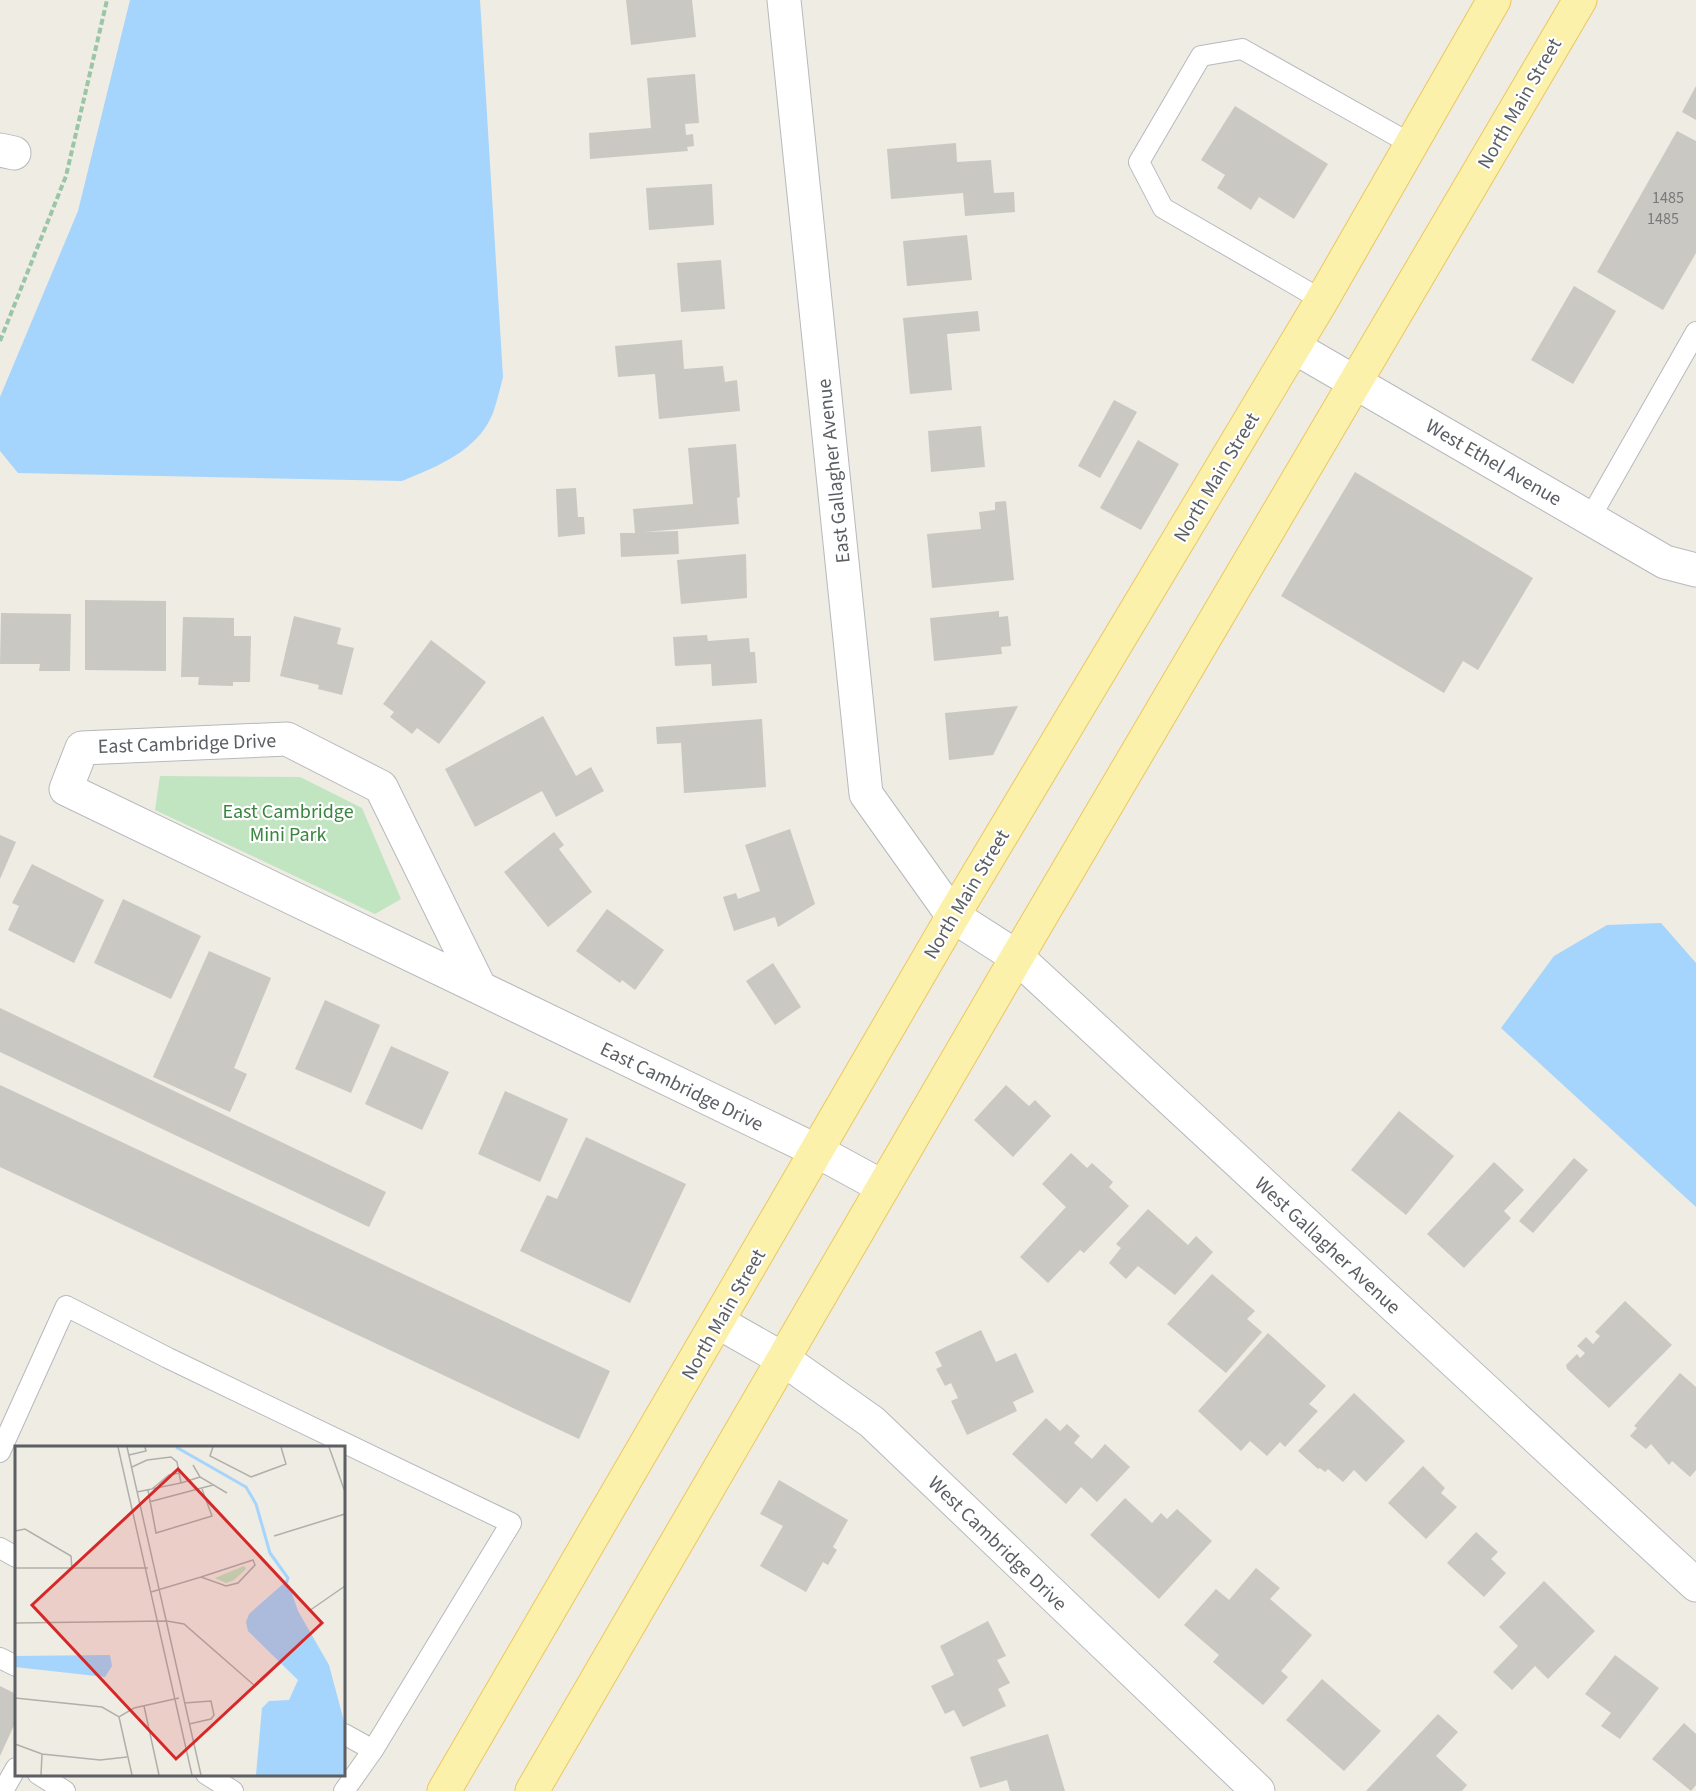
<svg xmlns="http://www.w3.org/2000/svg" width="1696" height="1791" viewBox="0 0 1696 1791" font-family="'Source Sans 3',sans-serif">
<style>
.green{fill:#c1e4c1}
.water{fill:#a5d4fc}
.building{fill:#cac8c2}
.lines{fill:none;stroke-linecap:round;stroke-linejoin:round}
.service-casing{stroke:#b6b9bd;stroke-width:22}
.minor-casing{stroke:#b6b9bd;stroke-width:35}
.primary-casing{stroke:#ecc75e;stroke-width:35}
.path{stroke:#9ac5a7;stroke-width:4;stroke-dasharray:6 3;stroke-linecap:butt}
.service{stroke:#fff;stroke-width:20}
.minor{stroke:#fff;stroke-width:33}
.primary{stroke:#fcf1aa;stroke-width:33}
.labels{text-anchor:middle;stroke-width:4.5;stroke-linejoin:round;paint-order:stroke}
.number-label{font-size:16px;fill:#77797b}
.street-label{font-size:20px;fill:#5b5f63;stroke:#fff}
.park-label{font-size:20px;fill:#38853e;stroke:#fff}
.inset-river{fill:none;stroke:#a5d4fc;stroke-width:3}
.inset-road{fill:none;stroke:#afb0ac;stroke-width:1.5}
.view{fill:#d62828;fill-opacity:0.15;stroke:#d62828;stroke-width:3}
.inset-edge{fill:none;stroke:#5b5f63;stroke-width:3}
</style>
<rect width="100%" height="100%" fill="#eeece3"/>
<path class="green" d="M160,776L300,777L362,808L401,899L375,914L155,810Z"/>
<g class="water">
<path d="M130,0H480L503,377C500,389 497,401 493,413C478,451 436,467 402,481L18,473L0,451V397L78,211Z"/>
<path d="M1661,923L1696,963V1207L1501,1028L1554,956L1607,925Z"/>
</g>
<g class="building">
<path d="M626,0H692L696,37L631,45Z"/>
<path d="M695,74L699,123L685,124L686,135L693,134L694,146L687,147L688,151L590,159L589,133L651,128L647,78Z"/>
<path d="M1696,86V120L1682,112Z"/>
<path d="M1235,106L1328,164L1294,219L1259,197L1251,210L1217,188L1225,175L1201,160Z"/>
<path d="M1677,131L1696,141V253L1663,310L1597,272Z"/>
<path d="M956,143L957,162L991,160L994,193L1014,192L1015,212L965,216L963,193L891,199L887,149Z"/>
<path d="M712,184L714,225L649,230L646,188Z"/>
<path d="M967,235L972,280L907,286L903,241Z"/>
<path d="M721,260L725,309L681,312L677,263Z"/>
<path d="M1574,286L1616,311L1573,384L1531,360Z"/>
<path d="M978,311L980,331L947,334L952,390L910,394L903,318Z"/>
<path d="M682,340L684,369L723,366L725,382L737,380L740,411L659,419L655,374L618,377L615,346Z"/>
<path d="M1114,400L1137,412L1100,478L1078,466Z"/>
<path d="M981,426L985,467L931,472L928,431Z"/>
<path d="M1138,440L1179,464L1141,530L1100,508Z"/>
<path d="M736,444L740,497L737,498L739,524L644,532L678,531L679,554L621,557L620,533H635L633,509L693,504L688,448Z"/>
<path d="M1355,472L1533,578L1478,670L1463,661L1444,693L1281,596Z"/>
<path d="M576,488L578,517H584L585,534L558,537L556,489Z"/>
<path d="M1006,501L1014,580L932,588L927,534L981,529L979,512L995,510V502Z"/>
<path d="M746,554L747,598L681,604L677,560Z"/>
<path d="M85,600L166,601V671L85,670Z"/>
<path d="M999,611V617L1008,616L1011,646L1001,647L1002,654L934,661L930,618Z"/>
<path d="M1,613L71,614L70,671H39L40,664H0Z"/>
<path d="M294,616L341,628L337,644L354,648L342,695L318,689L319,685L280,676Z"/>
<path d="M183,617L234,618V636H251L250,682H233V686L198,685L199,677H181Z"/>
<path d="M707,635L708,641L749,638L750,652H755L757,683L712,686L711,664L675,666L673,637Z"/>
<path d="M431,640L486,682L439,744L417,728L412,734L390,717L394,712L383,704Z"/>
<path d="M1018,706L993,755L949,760L945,713Z"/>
<path d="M543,716L576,776L591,767L604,791L556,817L542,791L475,827L445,769Z"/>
<path d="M762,719L766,787L684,793L681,743L657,744L656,727Z"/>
<path d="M790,829L815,904L778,927L775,917L734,931L723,897L736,893L738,899L760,891L745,845Z"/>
<path d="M554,832L564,845L559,849L592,892L548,927L504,872Z"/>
<path d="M0,835L16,842L0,879Z"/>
<path d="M32,864L104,900L74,963L8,930L19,906L12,903Z"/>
<path d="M123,899L201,936L171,999L94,963Z"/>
<path d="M607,909L664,950L635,990L622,980L620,983L576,951Z"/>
<path d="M209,951L271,978L234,1068L247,1074L230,1112L153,1077Z"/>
<path d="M773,963L801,1007L775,1025L746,981Z"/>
<path d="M325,1000L380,1025L351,1093L295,1069Z"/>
<path d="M0,1008L386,1192L369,1227L0,1052Z"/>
<path d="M391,1046L449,1072L422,1130L365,1104Z"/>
<path d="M0,1085L610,1371L579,1439L0,1167Z"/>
<path d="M1006,1085L1029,1106L1035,1100L1051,1116L1013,1157L974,1120Z"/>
<path d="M505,1091L568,1119L540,1182L478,1154Z"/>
<path d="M1399,1111L1454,1156L1406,1215L1351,1170Z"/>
<path d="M586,1137L686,1184L630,1303L520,1251L547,1195L557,1199Z"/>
<path d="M1071,1153L1087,1168L1092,1163L1113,1182L1109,1187L1129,1206L1084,1253L1080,1250L1048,1283L1020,1257L1066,1207L1042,1184Z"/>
<path d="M1574,1158L1588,1170L1533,1233L1519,1221Z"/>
<path d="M1494,1162L1524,1190L1504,1211L1511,1218L1464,1268L1427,1234Z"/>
<path d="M1148,1209L1188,1245L1196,1236L1213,1252L1175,1295L1138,1266L1126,1279L1109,1263L1121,1248L1116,1244Z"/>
<path d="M1212,1274L1255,1311L1247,1319L1262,1332L1226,1373L1167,1324Z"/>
<path d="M1625,1301L1672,1345L1609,1408L1567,1369L1566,1365L1577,1354L1580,1358L1585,1353L1577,1346L1586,1337L1593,1344L1600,1336L1595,1332Z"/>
<path d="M981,1330L996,1362L1016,1353L1034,1392L1013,1402L1017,1411L967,1435L951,1401L958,1398L951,1383L945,1386L936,1369L942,1366L935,1352Z"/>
<path d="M1268,1333L1326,1386L1309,1404L1318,1411L1285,1447L1280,1442L1267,1456L1250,1441L1241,1451L1198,1411Z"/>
<path d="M1680,1373L1696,1387V1470L1690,1477L1672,1461L1669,1465L1651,1444L1646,1449L1630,1436L1637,1428L1634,1426Z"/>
<path d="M1354,1393L1405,1441L1366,1482L1354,1470L1343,1482L1328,1469L1325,1472L1320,1468L1318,1469L1298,1451Z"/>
<path d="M1046,1418L1060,1431L1067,1424L1080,1436L1074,1443L1092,1459L1105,1444L1130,1467L1097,1502L1081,1487L1066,1504L1012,1454Z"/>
<path d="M1423,1466L1445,1488L1441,1493L1457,1507L1426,1539L1388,1503Z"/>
<path d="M779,1480L848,1520L833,1547L837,1550L828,1565L823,1562L806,1592L760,1566L783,1526L760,1514Z"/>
<path d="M1125,1498L1152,1523L1161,1513L1167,1519L1177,1509L1212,1541L1159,1599L1090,1535Z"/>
<path d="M1476,1532L1498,1552L1491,1559L1506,1573L1484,1597L1447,1563Z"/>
<path d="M1256,1568L1280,1588L1270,1599L1312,1635L1281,1671L1288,1677L1263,1705L1213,1662L1219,1655L1184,1625L1216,1589L1229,1600Z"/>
<path d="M1544,1581L1595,1631L1548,1679L1535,1666L1512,1690L1493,1672L1518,1646L1499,1627Z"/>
<path d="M988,1621L1006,1656L997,1660L1010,1683L998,1689L1006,1706L963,1727L954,1710L945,1714L931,1686L954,1675L940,1646Z"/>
<path d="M1615,1655L1659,1688L1620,1739L1601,1726L1611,1713L1585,1694Z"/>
<path d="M1322,1679L1381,1731L1344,1771L1286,1720Z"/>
<path d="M0,1686L16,1694V1721L0,1756Z"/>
<path d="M1438,1714L1458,1732L1436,1756L1467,1785L1462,1791H1366Z"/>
<path d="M1684,1723L1696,1734V1785L1691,1791L1652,1759Z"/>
<path d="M1048,1734L1065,1791H1010L1007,1780L980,1788L970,1757Z"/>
</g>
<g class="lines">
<defs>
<g id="service">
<path d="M1322,300L1163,208L1139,162L1201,56L1242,49L1411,144"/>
<path d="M1590,518L1696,332"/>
<path d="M0,1452L66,1306L168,1358L511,1523L373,1750L344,1791"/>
<path d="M0,1548L16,1557"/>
<path d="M0,1658L16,1666"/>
<path d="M344,1734L373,1750"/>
<path d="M38,1774L65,1791"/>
<path d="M206,1774L233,1791"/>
<path d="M3,1791L16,1768"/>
</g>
<g id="minor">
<path d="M784,0L866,794L953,916L1017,957L1696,1585"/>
<path d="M0,150L14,153"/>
<path d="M1294,347L1665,562L1696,570"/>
<path d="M480,988L66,789L82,748L287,739L381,787L480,988L817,1151L883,1187"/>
<path d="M718,1322L783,1359L872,1422L1258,1791"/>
</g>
<g id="primary">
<path d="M444,1791L953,916L1322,300L1494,0"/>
<path d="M532,1791L1017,957L1580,0"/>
</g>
</defs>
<use href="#service" class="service-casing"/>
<use href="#minor" class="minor-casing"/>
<use href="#primary" class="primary-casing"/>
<path class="path" d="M0,341L66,176L107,0"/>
<use href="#service" class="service"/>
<use href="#minor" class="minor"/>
<use href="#primary" class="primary"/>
</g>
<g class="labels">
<g class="number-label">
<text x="1668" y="203">1485</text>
<text x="1663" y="224">1485</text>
</g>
<g class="street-label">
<text transform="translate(1519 103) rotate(-60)" y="7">North Main Street</text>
<text transform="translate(1494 462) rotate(30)" y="7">West Ethel Avenue</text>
<text transform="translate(833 471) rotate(-96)" y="7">East Gallagher Avenue</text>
<text transform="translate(1216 477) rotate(-59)" y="7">North Main Street</text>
<text transform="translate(187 743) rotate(-2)" y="7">East Cambridge Drive</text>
<text transform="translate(966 894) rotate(-59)" y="7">North Main Street</text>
<text transform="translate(682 1086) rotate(26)" y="7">East Cambridge Drive</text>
<text transform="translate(1328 1245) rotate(43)" y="7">West Gallagher Avenue</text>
<text transform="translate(723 1314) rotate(-60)" y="7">North Main Street</text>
<text transform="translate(998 1543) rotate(44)" y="7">West Cambridge Drive</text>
</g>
<g class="park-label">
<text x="288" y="818">East Cambridge<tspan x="288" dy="23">Mini Park</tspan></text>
</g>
</g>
<g transform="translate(15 1446)">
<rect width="330" height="330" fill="#eeece3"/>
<path d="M229,120L231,123L219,134L211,137L200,132Z" fill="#c1e4c1"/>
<path d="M268,138L274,139L283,165L314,219L330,279V329H241L247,262L254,255L274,254L283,234L233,185L231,176L234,168ZM95,209L97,220L90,231L0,221V210Z" fill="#a5d4fc"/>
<path class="inset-river" d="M161,1L231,41L241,58L255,107L273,132L271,138"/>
<path class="inset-road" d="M103,1L177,329M112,1L186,329M198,1L195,10L236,31L271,18L266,1M314,1L330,46M114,9L131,5L130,1M178,19L185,31L212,47M117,21L132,14L156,11L162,16L166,37L122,46M166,37L185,31M137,43L154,29L164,27M133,44L141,87L197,70L187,43M134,56L198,39M0,85L10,83L56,110L57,124M259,90L330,68M0,122H133M136,146L186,131L211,140L223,137L240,119L238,114L186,131M294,165L330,140M0,177L152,175L169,178L240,240M0,252L87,261L104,271L119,262L164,252M169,257L196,255L199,269L196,273L174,278M129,260L144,329M104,271L117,329M0,298L27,308L85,314L112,311M26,329L27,308"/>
<path class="view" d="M163,23L307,177L161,313L17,159Z"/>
<rect width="330" height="330" class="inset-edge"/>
</g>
</svg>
